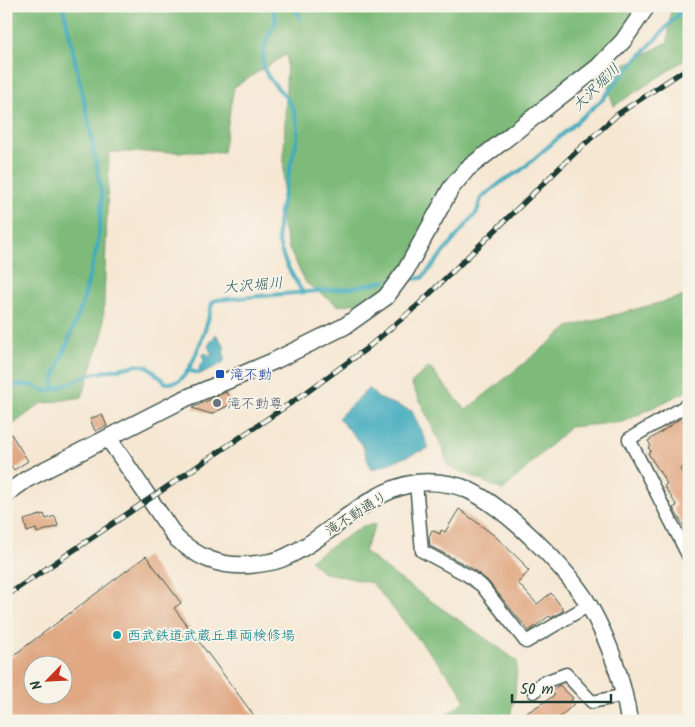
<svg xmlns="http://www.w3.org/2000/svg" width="695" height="727" viewBox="0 0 695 727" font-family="Kalam,'Klee One',sans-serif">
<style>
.forest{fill:#7ebb7a;stroke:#4e7c57}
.water{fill:#3fabbe;stroke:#2f7479}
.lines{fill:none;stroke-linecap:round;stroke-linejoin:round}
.stream{stroke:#3fabbe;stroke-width:4}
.building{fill:#e0a782;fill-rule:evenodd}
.minor-casing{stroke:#3f564c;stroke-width:15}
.tertiary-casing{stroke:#3f564c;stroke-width:19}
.minor{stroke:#fff;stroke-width:12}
.tertiary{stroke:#fff;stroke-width:16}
.rail-casing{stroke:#1f3d34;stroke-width:5.5}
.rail{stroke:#f7f3e8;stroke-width:4;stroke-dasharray:11;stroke-linecap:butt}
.transit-dot{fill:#1a4fb4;stroke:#f7f3e8;stroke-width:2}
.worship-dot{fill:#6b7280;stroke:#f7f3e8;stroke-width:2}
.culture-dot{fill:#0f9aa8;stroke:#f7f3e8;stroke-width:2}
.labels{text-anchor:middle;stroke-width:4;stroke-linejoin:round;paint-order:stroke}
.transit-label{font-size:14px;fill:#164399;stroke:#f7f3e8;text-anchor:start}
.worship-label{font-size:14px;fill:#5b616d;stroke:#f7f3e8;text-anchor:start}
.street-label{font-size:14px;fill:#1f3d34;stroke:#f7f3e8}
.culture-label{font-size:14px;fill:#0d838f;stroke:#f7f3e8;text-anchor:start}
.water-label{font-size:15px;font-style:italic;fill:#295e5d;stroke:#f7f3e8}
</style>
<rect width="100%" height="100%" fill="#f7f3e8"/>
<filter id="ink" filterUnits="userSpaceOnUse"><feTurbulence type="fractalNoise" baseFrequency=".02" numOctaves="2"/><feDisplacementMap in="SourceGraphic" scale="10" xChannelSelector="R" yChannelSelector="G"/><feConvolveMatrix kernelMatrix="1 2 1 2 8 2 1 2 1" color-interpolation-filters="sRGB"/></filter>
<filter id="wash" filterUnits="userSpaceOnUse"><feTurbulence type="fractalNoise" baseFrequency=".0096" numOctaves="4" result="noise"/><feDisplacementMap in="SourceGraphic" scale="20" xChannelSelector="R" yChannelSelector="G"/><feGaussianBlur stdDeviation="1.12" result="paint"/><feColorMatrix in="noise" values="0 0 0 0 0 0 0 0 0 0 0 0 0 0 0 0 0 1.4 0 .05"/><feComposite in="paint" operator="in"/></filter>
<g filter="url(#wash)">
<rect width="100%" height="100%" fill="#f6e7d3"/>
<g class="forest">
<path d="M6,6H647L623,41L467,169L386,297L339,306L306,283L289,249L282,223L287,54L234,87L223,152H109L103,332L82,397L40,404L6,430Z"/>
<path d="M671,6H689V57L614,106L604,76L668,42Z"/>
<path d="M689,295V390L623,422L570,427L503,490L448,466L443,449L411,383L429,367L466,410L569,327Z"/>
<path d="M376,524L364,551C413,592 466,623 517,661L515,694L509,721H439L465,701L459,688L372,583L322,572L310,560L363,526Z"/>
</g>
<g class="water">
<path d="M216,334L225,347L223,351L225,357L223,363L198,375L200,365L204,361L202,355L206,353L211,357L212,355L208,346Z"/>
<path d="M369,388L378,398L412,411L429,448L371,470L362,444L338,418Z"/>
</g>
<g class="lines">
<g class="stream">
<path d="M272,6L276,21C239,88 291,76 298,126C299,137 294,152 291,163C287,185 274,221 279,243C283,261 292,275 302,291"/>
<path d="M293,6L301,19"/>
<path d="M412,279L422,278L477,212L481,198L504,180L520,171L603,99L618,80L686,6"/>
<path d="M187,370L198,373"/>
<path d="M6,389L17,385H32L45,391L53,390L92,374L138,365L147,366L166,383C171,383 178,383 181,379C194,368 209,320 212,303L216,300L352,288L385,281"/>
<path d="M53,390L54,378L81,308L98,244L102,197L89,123L63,6"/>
</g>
</g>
<g id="blocks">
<g class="building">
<path d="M226,392L232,404L211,414L192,408Z"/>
<path d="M102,414L107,426L95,431L90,419Z"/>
<path d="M681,418L689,431V464L680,469L689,485V535L673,508L677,506L664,486L667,484L648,453L651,451L648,448L651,446L648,441Z"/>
<path d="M6,426L28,461L14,470L6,459Z"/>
<path d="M459,509L495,536L524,564L523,565L529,571L518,583L537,604L551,593L564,610L551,618L549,616L529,631L487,580L470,567L430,546L429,537L432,530L440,534L441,530L445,532Z"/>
<path d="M44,514L46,519L55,516L58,526L37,533L36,529L27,532L24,520Z"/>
<path d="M146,556L181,603L174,608L258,721H6V661ZM32,664H62V694H32Z"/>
<path d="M559,685L573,698L571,700L574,704L561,716L553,721H514L555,695L551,692Z"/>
</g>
</g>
</g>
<g filter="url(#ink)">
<use href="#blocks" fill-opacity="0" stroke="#3f564c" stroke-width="1"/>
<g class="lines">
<defs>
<g id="minor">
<path d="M689,404L629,439L689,557"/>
<path d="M416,483L422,551L467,575L482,586L526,642L589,605"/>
<path d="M534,692L542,683L566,674L592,702L625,695"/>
</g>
<g id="tertiary">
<path d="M109,439L176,538C197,557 219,567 248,565C259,564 271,563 281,559C328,540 364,491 416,483C430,481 448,483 461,487C502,502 568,569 590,607C610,643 623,680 629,721"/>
<path d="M6,494L27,479L184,399L274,361L345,326L386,297L406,270L451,188L467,169L598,67L623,41L647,6"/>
</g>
</defs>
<use href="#minor" class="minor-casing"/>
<use href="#tertiary" class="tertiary-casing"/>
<use href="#minor" class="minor"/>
<use href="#tertiary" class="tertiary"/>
<defs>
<path id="rail" d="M6,596L307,392L366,349L418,305L578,150L618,114L689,67"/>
</defs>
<use href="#rail" class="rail-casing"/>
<use href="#rail" class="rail"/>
</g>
</g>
<rect class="transit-dot" x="215" y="369" width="10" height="10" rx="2.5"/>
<circle class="worship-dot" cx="217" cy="403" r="5"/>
<circle class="culture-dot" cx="117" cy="635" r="5"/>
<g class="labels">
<g class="transit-label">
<text x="230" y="379">滝不動</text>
</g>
<g class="worship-label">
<text x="227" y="408">滝不動尊</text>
</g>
<g class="street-label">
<text transform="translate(356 513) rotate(-32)" y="5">滝不動通り</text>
</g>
<g class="culture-label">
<text x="127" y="640">西武鉄道武蔵丘車両検修場</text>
</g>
<g class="water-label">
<text transform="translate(596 87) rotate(-45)" y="5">大沢堀川</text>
<text transform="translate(253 285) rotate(-5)" y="5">大沢堀川</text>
</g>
</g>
<rect width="695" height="727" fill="none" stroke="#f7f3e8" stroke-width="25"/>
<g transform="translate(48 680) rotate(246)"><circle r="24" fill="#f7f3e8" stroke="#a1aaa0"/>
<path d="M0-4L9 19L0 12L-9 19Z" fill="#c8321e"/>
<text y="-8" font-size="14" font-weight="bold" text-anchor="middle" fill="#1f3d34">N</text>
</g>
<path d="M512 694v8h99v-8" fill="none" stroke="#1f3d34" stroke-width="2.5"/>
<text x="520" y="694" font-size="15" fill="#1f3d34" stroke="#f7f3e8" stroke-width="4" paint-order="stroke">50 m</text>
</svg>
